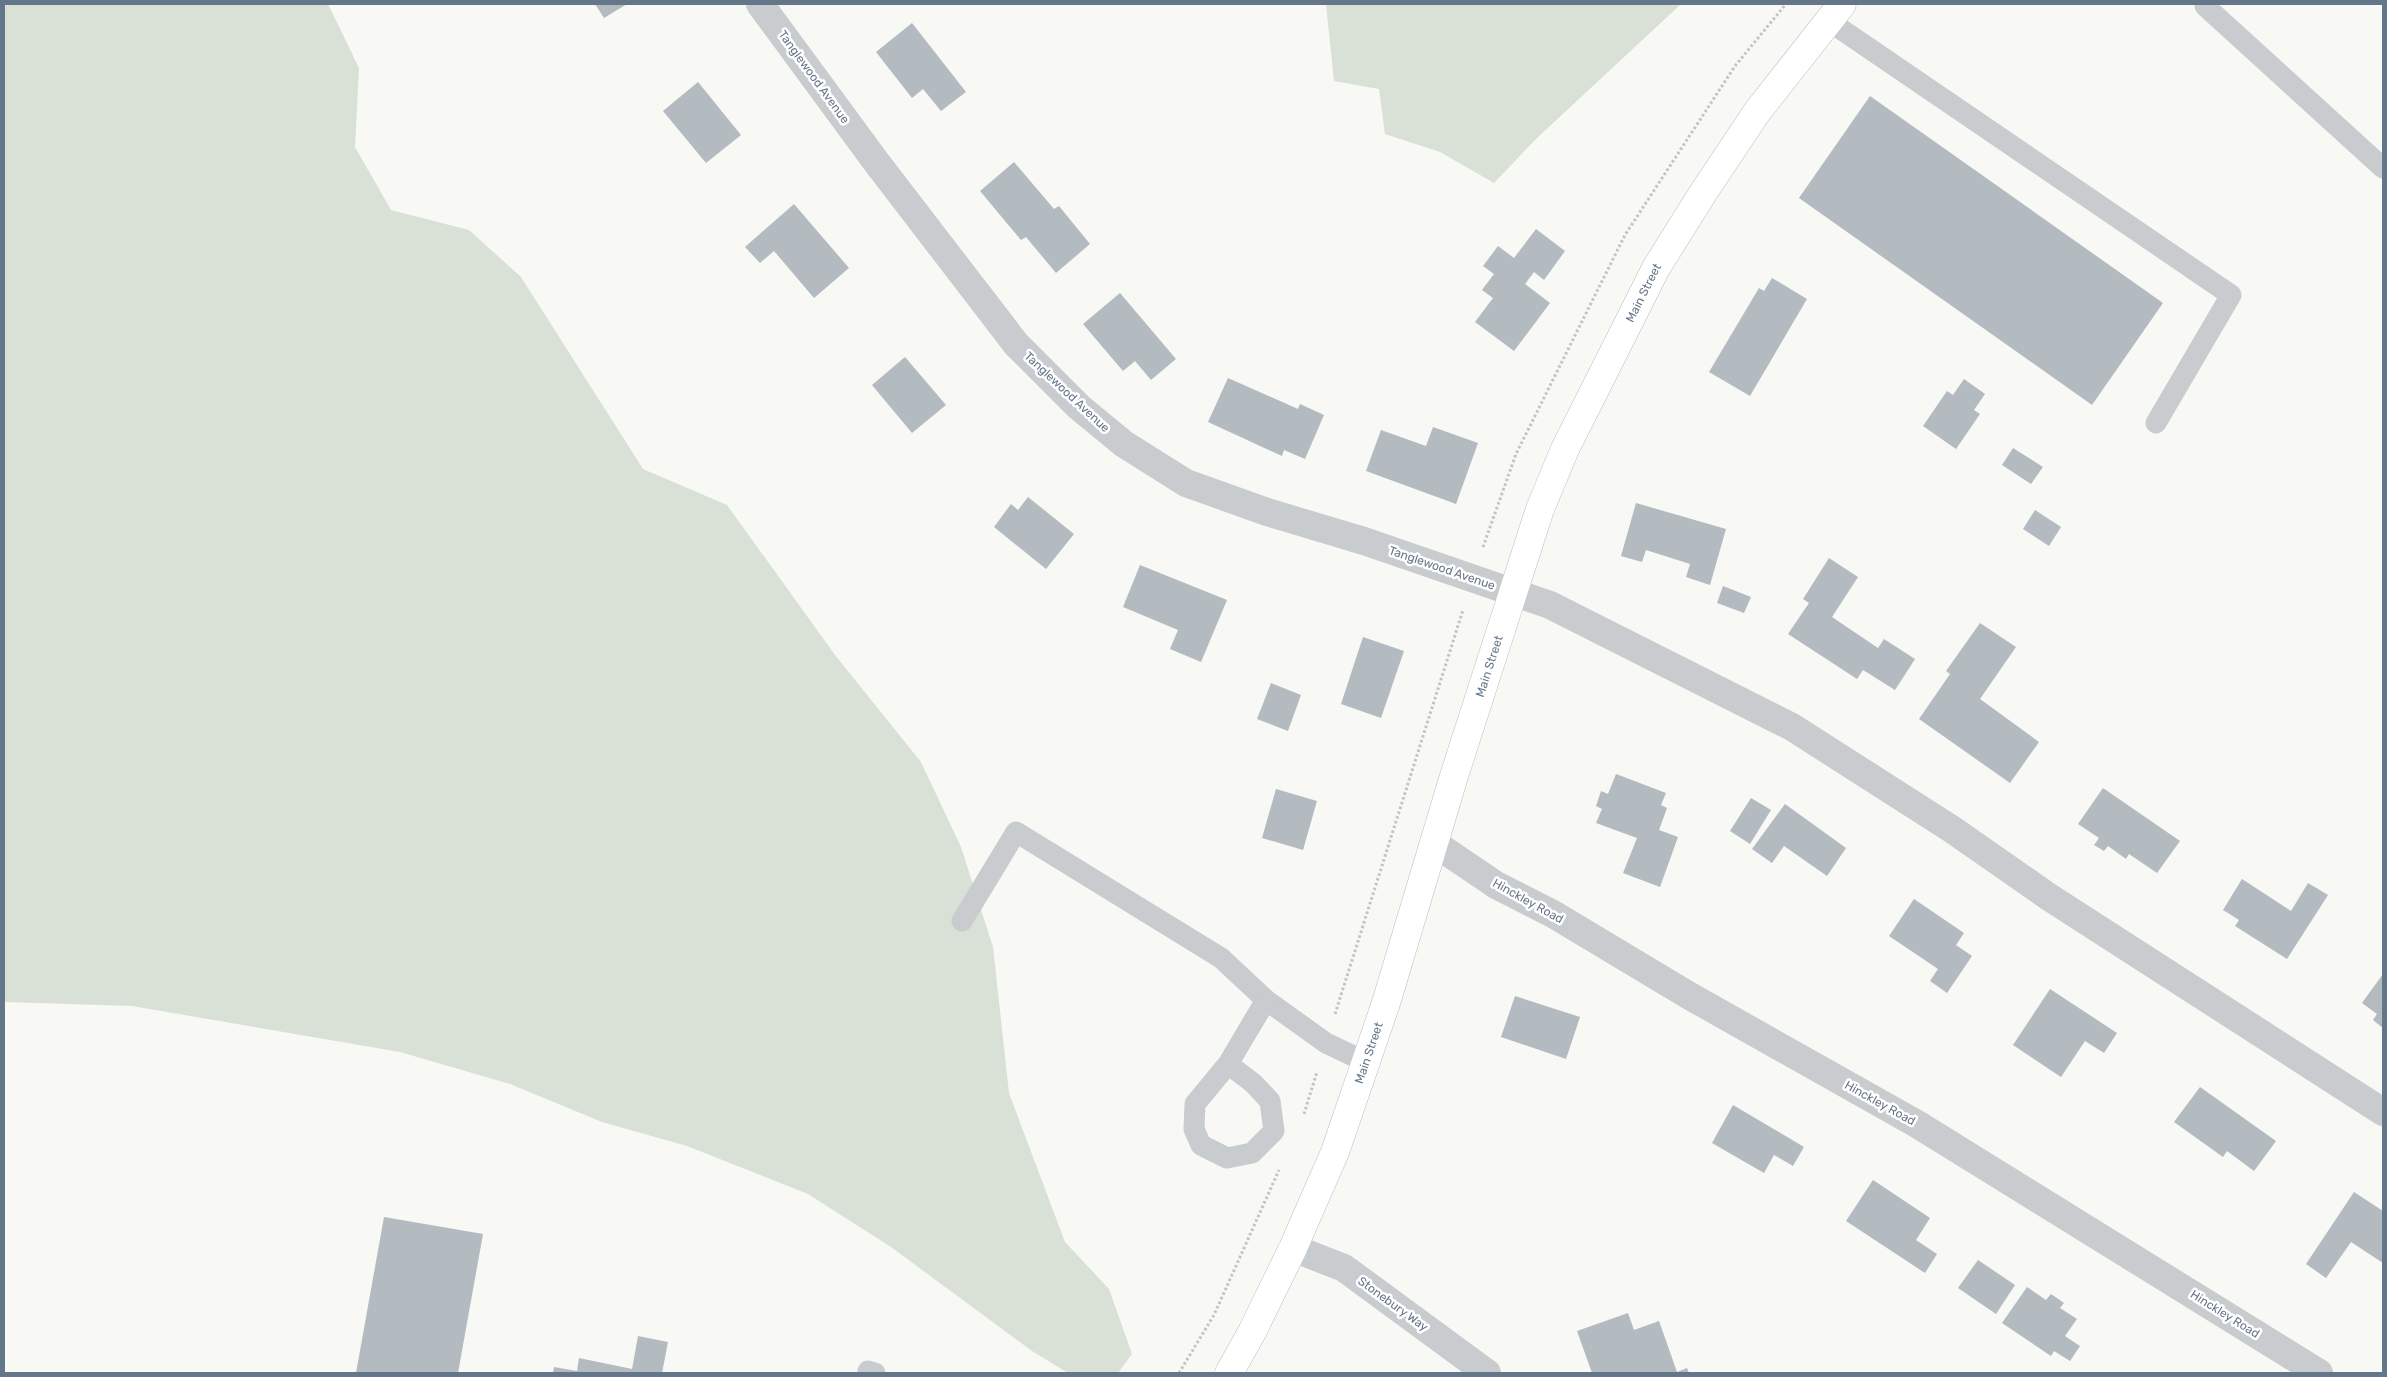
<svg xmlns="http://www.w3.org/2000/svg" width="2387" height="1377" viewBox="0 0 2387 1377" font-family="Rubik,sans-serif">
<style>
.green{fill:#d9e1d6}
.building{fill:#b3bac0}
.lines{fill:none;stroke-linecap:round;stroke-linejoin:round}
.secondary-casing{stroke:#babfc4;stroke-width:29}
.path{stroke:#c1c3c6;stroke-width:3;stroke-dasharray:2.5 2.5;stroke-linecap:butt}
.service{stroke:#c8cccf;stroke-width:21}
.minor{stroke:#c8cccf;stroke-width:28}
.secondary{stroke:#fff;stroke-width:28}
.labels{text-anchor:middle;stroke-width:5;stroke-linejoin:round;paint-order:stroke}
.street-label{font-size:12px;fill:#647689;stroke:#fff}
</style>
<rect width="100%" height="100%" fill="#f8f8f5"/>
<g class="green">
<path d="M4,4H328L359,68L355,147L391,210L469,230L521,277L643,469L727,505L835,655L921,762L961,847L993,947L1009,1093L1065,1242L1109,1289L1132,1354L1118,1373H1068L1032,1351L891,1247L808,1194L687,1146L602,1122L510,1084L400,1052L132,1006L4,1002Z"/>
<path d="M1326,4H1681L1536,139L1494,183L1440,152L1385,134L1379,89L1334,81Z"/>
</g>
<g class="building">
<path d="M595,4H627L604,18Z"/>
<path d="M912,23L966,92L941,111L923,89L912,98L876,52Z"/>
<path d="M698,82L741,135L706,163L663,111Z"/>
<path d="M1870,96L2163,303L2092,405L1799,198Z"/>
<path d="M1014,162L1054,209L1059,206L1090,244L1056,273L1026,237L1021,240L980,191Z"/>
<path d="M794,204L849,268L814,298L774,251L760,263L745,247Z"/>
<path d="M1536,229L1565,251L1544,280L1534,272L1525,284L1550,303L1514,351L1475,322L1493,298L1482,290L1494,274L1483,266L1498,246L1514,258Z"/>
<path d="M1772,278L1807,299L1750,396L1709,372L1759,288L1764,291Z"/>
<path d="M1120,293L1176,359L1151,380L1135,361L1123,371L1083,324Z"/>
<path d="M905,357L946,405L912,433L872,385Z"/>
<path d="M1228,378L1298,409L1300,404L1324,415L1305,459L1284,450L1282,456L1208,422Z"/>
<path d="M1964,379L1985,394L1974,410L1980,414L1956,449L1923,426L1947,391L1953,395Z"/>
<path d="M1433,427L1478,443L1456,504L1366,471L1381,430L1426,446Z"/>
<path d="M2013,448L2043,467L2031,484L2002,465Z"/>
<path d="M1028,497L1074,534L1046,569L994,527L1011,504L1018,510Z"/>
<path d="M1636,503L1726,529L1710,585L1686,577L1690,564L1646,550L1642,562L1621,556Z"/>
<path d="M2035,510L2061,527L2049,546L2023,529Z"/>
<path d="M1829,558L1858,577L1832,617L1878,648L1884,639L1915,659L1895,690L1863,670L1857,679L1788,634L1809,603L1803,599Z"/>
<path d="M1140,565L1227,600L1201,662L1170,649L1178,630L1123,607Z"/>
<path d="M1723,586L1751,597L1744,613L1717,603Z"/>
<path d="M1980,623L2016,647L1980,699L2039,742L2010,783L1919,719L1950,674L1946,671Z"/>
<path d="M1363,637L1404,651L1381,718L1341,704Z"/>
<path d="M1271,683L1301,695L1288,731L1257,719Z"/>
<path d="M1616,774L1666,793L1661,805L1667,808L1659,830L1678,837L1660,887L1623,873L1637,838L1596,823L1602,809L1596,806L1601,791L1608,794Z"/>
<path d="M2103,788L2180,841L2157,873L2129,854L2126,859L2108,846L2104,851L2094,845L2099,838L2078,824Z"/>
<path d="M1276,789L1317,801L1303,850L1262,838Z"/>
<path d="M1751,798L1771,810L1750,844L1730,831Z"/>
<path d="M1785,804L1846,848L1827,876L1784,846L1772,863L1752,849Z"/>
<path d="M2242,879L2291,911L2308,883L2328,895L2287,959L2235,926L2239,920L2223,910Z"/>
<path d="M1914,899L1964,933L1956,945L1972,956L1947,993L1930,981L1938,969L1889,936Z"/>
<path d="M2383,974V1028L2373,1020L2377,1014L2362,1003Z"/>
<path d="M2050,989L2117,1033L2104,1053L2085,1041L2061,1077L2013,1045Z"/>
<path d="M1515,996L1580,1017L1566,1059L1501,1037Z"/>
<path d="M2200,1087L2276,1141L2254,1171L2227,1151L2223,1157L2174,1122Z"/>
<path d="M1733,1105L1804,1147L1793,1166L1774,1155L1764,1173L1712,1143Z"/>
<path d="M1873,1180L1930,1218L1916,1240L1937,1254L1925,1273L1846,1221Z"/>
<path d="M2354,1192L2383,1211V1263L2351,1242L2326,1278L2306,1264Z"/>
<path d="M384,1217L483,1234L458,1373H356Z"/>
<path d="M1978,1260L2015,1285L1996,1314L1958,1288Z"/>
<path d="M2027,1287L2046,1300L2051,1294L2064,1303L2060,1308L2077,1319L2065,1336L2080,1346L2070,1361L2054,1351L2051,1356L2002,1323Z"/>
<path d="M1628,1313L1634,1330L1659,1321L1677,1372L1687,1368L1689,1373H1592L1577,1331Z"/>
<path d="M638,1336L668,1342L662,1373H553L554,1367L577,1371L579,1358L632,1369Z"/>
</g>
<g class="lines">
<defs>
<g id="secondary">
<path id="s1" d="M1229,1373L1252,1332L1293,1248L1335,1152L1386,1003L1454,776L1540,509L1565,449L1656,268L1703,193L1757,112L1842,4"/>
</g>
</defs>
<use href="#secondary" class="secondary-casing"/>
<g class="path">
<path d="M1483,547L1516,454L1625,235L1735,66L1786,4"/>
<path d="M1335,1014L1463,610"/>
<path d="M1304,1114L1317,1072"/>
<path d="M1179,1373L1214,1315L1279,1170"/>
</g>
<g class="service">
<path d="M2205,6L2383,168"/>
<path d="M1829,21L2231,295L2156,423"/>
<path d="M962,921L1016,832L1221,958L1266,1000L1326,1043L1366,1062"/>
<path d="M1228,1064L1253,1083L1270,1101L1274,1131L1252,1153L1227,1158L1201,1145L1194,1129L1195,1104L1228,1064L1266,1000"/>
<path d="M868,1371L875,1373"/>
</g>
<g class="minor">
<path d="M760,4L877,163L1016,344L1079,407L1124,444L1186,483L1267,512L1364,541L1550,605L1792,727L1953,830L2049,897L2383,1112"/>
<path d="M1434,843L1496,885L1553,914L1688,995L1917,1124L2319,1373"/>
<path d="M1293,1248L1344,1268L1487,1373"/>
</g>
<use href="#secondary" class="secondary"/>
</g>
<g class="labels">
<g class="street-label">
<text transform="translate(814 77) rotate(54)" y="4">Tanglewood Avenue</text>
<text dy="4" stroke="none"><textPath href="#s1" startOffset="1160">Main Street</textPath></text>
<text transform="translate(1067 392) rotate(43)" y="4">Tanglewood Avenue</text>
<text transform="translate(1442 568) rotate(19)" y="4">Tanglewood Avenue</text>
<text dy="4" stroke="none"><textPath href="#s1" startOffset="755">Main Street</textPath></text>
<text transform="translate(1528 901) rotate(29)" y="4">Hinckley Road</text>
<text dy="4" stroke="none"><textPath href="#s1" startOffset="350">Main Street</textPath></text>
<text transform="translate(1880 1103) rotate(29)" y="4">Hinckley Road</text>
<text transform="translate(1393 1304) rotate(36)" y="4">Stonebury Way</text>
<text transform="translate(2225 1314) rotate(32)" y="4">Hinckley Road</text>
</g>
</g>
<rect width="2387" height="1377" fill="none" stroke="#647689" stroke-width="10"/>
</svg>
